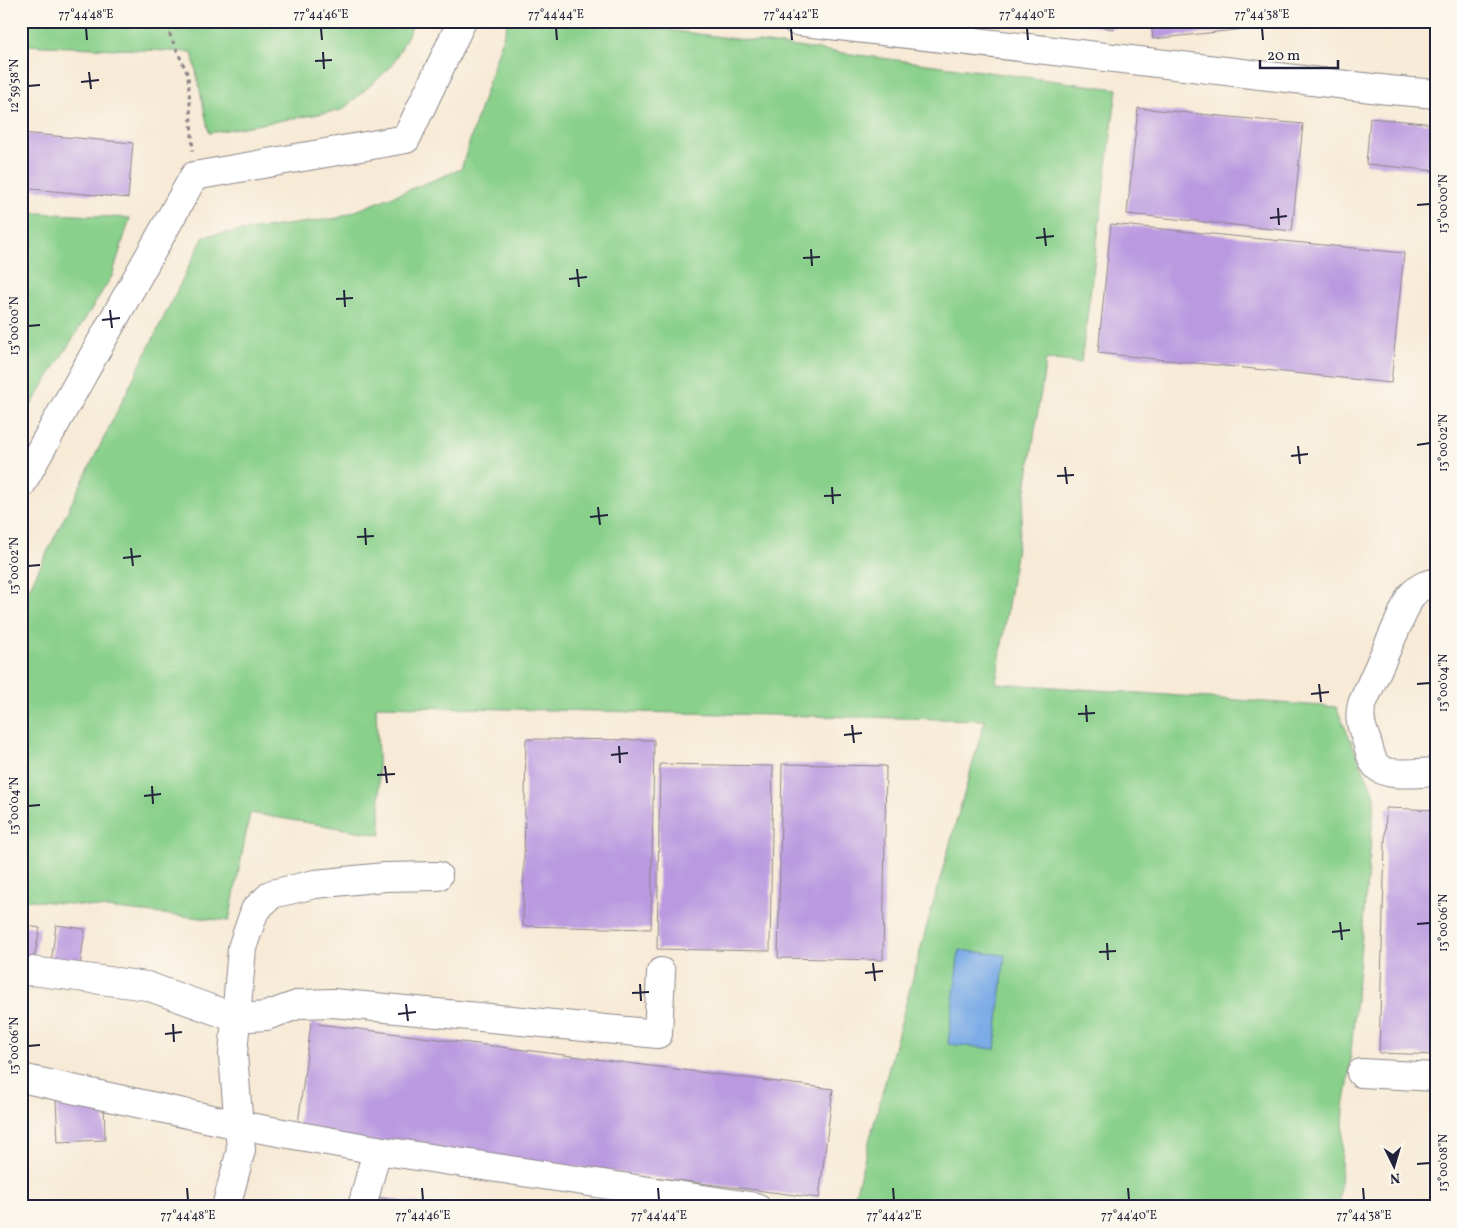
<svg xmlns="http://www.w3.org/2000/svg" width="1457" height="1228" viewBox="0 0 1457 1228" font-family="Vollkorn,serif">
<style>
.green{fill:#89d08b;stroke:#567963}
.water{fill:#7bace6;stroke:#4e6790}
.building{fill:#ba99e0}
.lines{fill:none;stroke-linecap:round;stroke-linejoin:round}
.minor-casing{stroke:#8c8688;stroke-width:30}
.path{stroke:#8c8688;stroke-width:3;stroke-dasharray:4 4;stroke-linecap:butt}
.minor{stroke:#fff;stroke-width:28}
.ticks{fill:none;stroke:#22223b;stroke-width:2}
.neatline{fill:none;stroke:#22223b;stroke-width:2}
.ticks-label{font-size:12px;text-anchor:middle;fill:#22223b}
</style>
<rect width="100%" height="100%" fill="#fbf7ec"/>
<filter id="ink" filterUnits="userSpaceOnUse"><feTurbulence type="fractalNoise" baseFrequency=".02" numOctaves="2"/><feDisplacementMap in="SourceGraphic" scale="10" xChannelSelector="R" yChannelSelector="G"/><feConvolveMatrix kernelMatrix="1 2 1 2 8 2 1 2 1" color-interpolation-filters="sRGB"/></filter>
<filter id="wash" filterUnits="userSpaceOnUse"><feTurbulence type="fractalNoise" baseFrequency=".0096" numOctaves="4" result="noise"/><feDisplacementMap in="SourceGraphic" scale="20" xChannelSelector="R" yChannelSelector="G"/><feGaussianBlur stdDeviation="1.12" result="paint"/><feColorMatrix in="noise" values="0 0 0 0 0 0 0 0 0 0 0 0 0 0 0 0 0 1.4 0 .05"/><feComposite in="paint" operator="in"/></filter>
<g filter="url(#wash)">
<rect width="100%" height="100%" fill="#f7ead6"/>
<g class="green">
<path d="M21,21H415L392,66L342,110L209,133L192,52L21,45Z"/>
<path d="M508,21H600L1117,89L1081,363L1046,359L996,683L1336,707L1375,796L1348,1084L1344,1107L1339,1207H871L853,1202L927,925L985,720L376,706L381,835L250,813L229,921L21,899V605L204,236L338,218L461,169Z"/>
<path d="M21,212L130,218L112,276L21,421Z"/>
</g>
<path class="water" d="M959,950L1005,955L995,1049L948,1044Z"/>
<g id="blocks">
<g class="building">
<path d="M1069,21H1114L1113,29Z"/>
<path d="M1151,21H1262L1263,27L1153,39Z"/>
<path d="M1138,108L1303,124L1292,231L1127,214Z"/>
<path d="M1370,118L1436,124V171L1366,164Z"/>
<path d="M21,133L133,143L128,198L21,188Z"/>
<path d="M1111,224L1404,253L1391,383L1098,353Z"/>
<path d="M526,739L654,740L651,929L523,926Z"/>
<path d="M660,764L773,766L770,951L657,949Z"/>
<path d="M782,764L886,766L883,960L778,958Z"/>
<path d="M1386,808L1436,810V1055L1379,1053Z"/>
<path d="M21,925L40,928L32,968L21,966Z"/>
<path d="M56,925L85,929L80,967L51,964Z"/>
<path d="M311,1023L833,1089L819,1198L297,1132Z"/>
<path d="M104,1097L105,1140L58,1142L56,1099Z"/>
<path d="M365,1195L432,1206V1207H363Z"/>
</g>
</g>
</g>
<g filter="url(#ink)">
<use href="#blocks" fill-opacity="0" stroke="#8c8688" stroke-width="1"/>
<g class="lines">
<defs>
<g id="minor">
<path d="M796,21L1389,90L1436,94"/>
<path d="M21,485L194,176L406,139L462,21"/>
<path d="M1436,583C1424,584 1418,588 1410,597L1362,704C1358,718 1362,728 1367,742C1369,748 1371,759 1375,764C1385,779 1420,772 1436,772"/>
<path d="M438,876L385,877L315,884L272,894L255,910L242,948L236,1018L266,1016L300,1004L333,1003L658,1034L661,972"/>
<path d="M21,972L32,971L147,986L236,1018L233,1055L241,1150L226,1207"/>
<path d="M1361,1073L1436,1077"/>
<path d="M21,1078L239,1125L377,1150L756,1207"/>
<path d="M362,1207L377,1150"/>
</g>
</defs>
<use href="#minor" class="minor-casing"/>
<path class="path" d="M160,21L166,26L188,75L193,151"/>
<use href="#minor" class="minor"/>
</g>
</g>
<path class="ticks" d="M86,28L87,40M321,28L322,40M556,28L557,40M791,28L792,40M1027,28L1028,40M1262,28L1263,40M323,52L324,69M315,61L332,60M89,72L91,89M81,82L99,80M28,86L40,85M1417,205L1430,204M1278,208L1279,225M1270,218L1287,216M1044,228L1046,246M1036,238L1054,236M811,249L812,266M803,258L820,257M577,269L579,287M569,279L587,277M344,290L345,307M336,299L353,298M110,310L112,328M102,320L120,318M28,326L40,325M1417,445L1430,443M1298,446L1300,464M1291,456L1308,454M1065,467L1067,484M1057,476L1074,475M832,487L833,504M824,496L841,495M598,507L600,525M590,517L608,515M365,528L366,545M357,537L374,536M131,548L133,566M123,558L141,556M28,566L40,565M1319,684L1321,702M1417,684L1430,683M1311,694L1329,692M1086,705L1087,722M1078,714L1095,713M852,725L854,743M844,735L862,733M619,746L620,763M611,755L628,753M385,766L387,783M377,775L395,774M152,786L153,804M144,796L161,794M28,806L40,805M1340,922L1342,940M1417,924L1430,923M1332,932L1350,930M1107,943L1108,960M1099,952L1116,951M873,963L875,981M865,973L883,971M640,984L641,1001M632,993L649,992M406,1004L408,1021M398,1014L416,1012M173,1024L174,1042M165,1034L182,1032M28,1046L40,1045M1417,1164L1430,1163M187,1188L188,1200M422,1188L423,1200M658,1188L659,1200M893,1188L894,1200M1128,1188L1129,1200M1363,1188L1364,1200"/>
<rect width="1457" height="1228" fill="none" stroke="#fbf7ec" stroke-width="55"/>
<g transform="translate(1394 1166) rotate(175)" stroke="#fbf7ec" stroke-width="4" paint-order="stroke">
<path d="M0-4L9 19L0 12L-9 19Z" fill="#22223b"/>
<text y="-8" font-size="14" font-weight="bold" text-anchor="middle" fill="#22223b">N</text>
</g>
<path d="M1260 60v8h78v-8" fill="none" stroke="#22223b" stroke-width="2.5"/>
<text x="1267" y="60" font-size="15" fill="#22223b" stroke="#fbf7ec" stroke-width="4" paint-order="stroke">20 m</text>
<rect x="28" y="28" width="1402" height="1172" class="neatline"/>
<g class="ticks-label">
<text x="86" y="18">77°44'48"E</text>
<text x="321" y="18">77°44'46"E</text>
<text x="556" y="18">77°44'44"E</text>
<text x="791" y="18">77°44'42"E</text>
<text x="1027" y="18">77°44'40"E</text>
<text x="1262" y="18">77°44'38"E</text>
<text transform="translate(14 86) rotate(-90)" y="4">12°59'58"N</text>
<text transform="translate(1443 204) rotate(-90)" y="4">13°00'00"N</text>
<text transform="translate(14 326) rotate(-90)" y="4">13°00'00"N</text>
<text transform="translate(1443 443) rotate(-90)" y="4">13°00'02"N</text>
<text transform="translate(14 566) rotate(-90)" y="4">13°00'02"N</text>
<text transform="translate(1443 683) rotate(-90)" y="4">13°00'04"N</text>
<text transform="translate(14 806) rotate(-90)" y="4">13°00'04"N</text>
<text transform="translate(1443 923) rotate(-90)" y="4">13°00'06"N</text>
<text transform="translate(14 1046) rotate(-90)" y="4">13°00'06"N</text>
<text transform="translate(1443 1163) rotate(-90)" y="4">13°00'08"N</text>
<text x="188" y="1219">77°44'48"E</text>
<text x="423" y="1219">77°44'46"E</text>
<text x="659" y="1219">77°44'44"E</text>
<text x="894" y="1219">77°44'42"E</text>
<text x="1129" y="1219">77°44'40"E</text>
<text x="1364" y="1219">77°44'38"E</text>
</g>
</svg>
